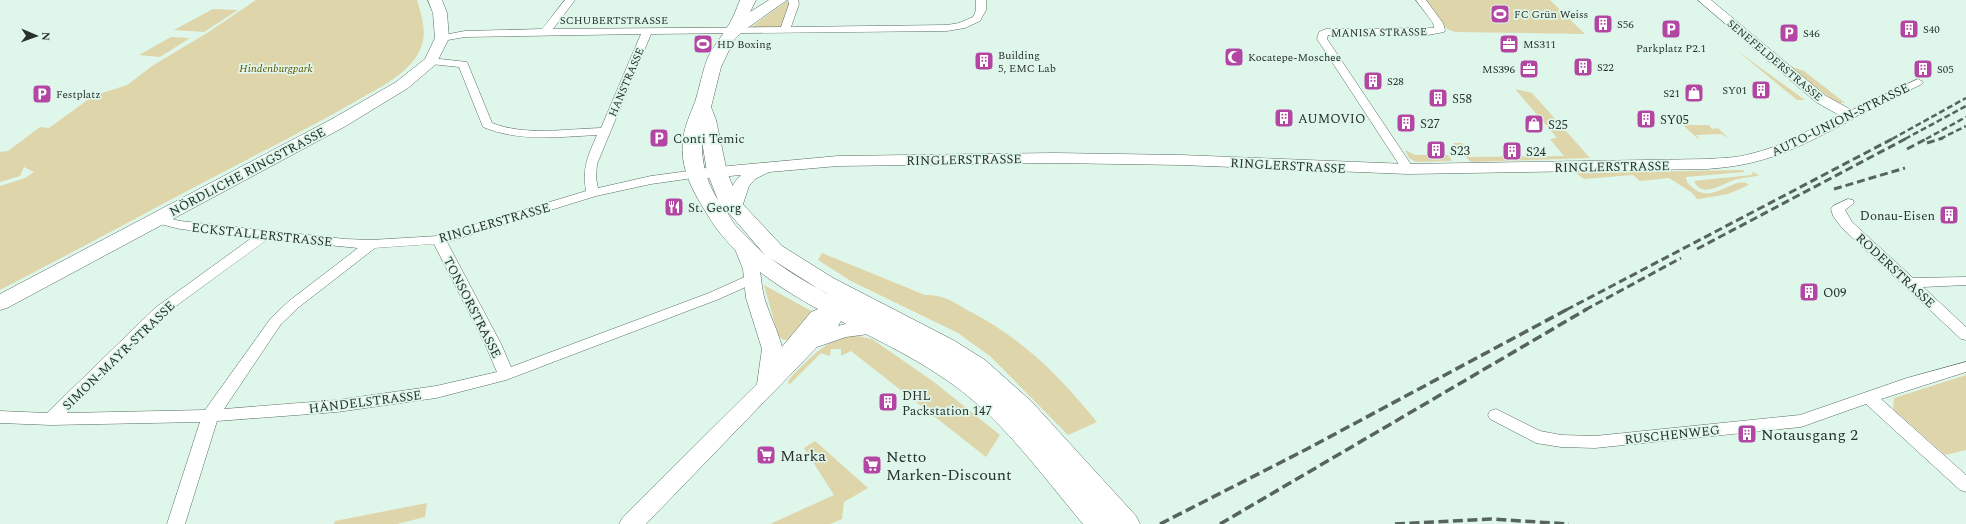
<svg xmlns="http://www.w3.org/2000/svg" width="1966" height="524" viewBox="0 0 1966 524" font-family="Spectral,serif">
<style>
.green{fill:#ded5ab}
.lines{fill:none;stroke-linecap:round;stroke-linejoin:round}
.minor-casing{stroke:#576d62;stroke-width:1}
.tertiary-casing{stroke:#576d62;stroke-width:1}
.secondary-casing{stroke:#576d62;stroke-width:1}
.primary-casing{stroke:#576d62;stroke-width:1}
.minor{fill:#fff;fill-rule:evenodd}
.tertiary{fill:#fff;fill-rule:evenodd}
.secondary{fill:#fff;fill-rule:evenodd}
.primary{fill:#fff;fill-rule:evenodd}
.rail-far2{stroke:#57645d;stroke-width:2.5;stroke-dasharray:6 3;stroke-linecap:butt}
.rail-far1{stroke:#57645d;stroke-width:3;stroke-dasharray:8 4;stroke-linecap:butt}
.rail{stroke:#57645d;stroke-width:3.5;stroke-dasharray:10 4.5;stroke-linecap:butt}
.labels{text-anchor:middle;stroke-width:3.5;stroke-linejoin:round;paint-order:stroke}
.far-poi-label{font-size:11px;fill:#28312c;stroke:#dff7eb;text-anchor:start}
.far-street-label{font-size:11px;fill:#28312c;stroke:#dff7eb}
.far-park-label{font-size:11px;font-style:italic;fill:#625303;stroke:#dff7eb}
.poi-label{font-size:13px;fill:#28312c;stroke:#dff7eb;text-anchor:start}
.street-label{font-size:13px;fill:#28312c;stroke:#dff7eb}
.near-poi-label{font-size:16px;fill:#28312c;stroke:#dff7eb;text-anchor:start}
</style>
<rect width="100%" height="100%" fill="#dff7eb"/>
<g class="green">
<path d="M256,0H417C423,21 429,37 416,57C404,75 381,87 363,97C327,118 291,137 254,156C169,200 85,246 0,290V186L25,178L34,172L24,167L20,176L0,182V152L8,151L40,127L49,128L93,96L127,85L152,66L207,33Z"/>
<path d="M1424,0H1550L1585,34L1455,32L1447,29Z"/>
<path d="M787,1L790,3L781,27H751Z"/>
<path d="M213,9L238,10L204,32L174,30Z"/>
<path d="M171,37L190,38L160,57L139,55Z"/>
<path d="M1736,50L1805,100H1797Z"/>
<path d="M1787,65L1804,71L1845,103H1839L1833,100Z"/>
<path d="M1515,89L1532,93L1590,158L1471,162L1465,156H1463L1453,143H1462L1466,148L1463,149L1469,157L1564,156L1550,139L1557,138Z"/>
<path d="M1683,125H1709L1712,129L1718,128L1728,138L1721,134L1696,135L1700,139L1697,138Z"/>
<path d="M1405,150L1415,155H1448L1452,161L1416,162L1409,158Z"/>
<path d="M1743,170L1744,172L1686,177C1686,181 1688,184 1692,187C1713,207 1736,173 1749,185L1728,194L1699,199L1695,198L1696,197L1691,192L1669,178L1640,181L1633,175L1584,179L1576,173Z"/>
<path d="M1751,171L1759,175C1751,178 1742,177 1734,180C1722,184 1702,199 1694,181L1751,175L1753,174Z"/>
<path d="M822,253L925,295C946,295 953,302 971,312C1024,340 1059,375 1097,422L1068,435L991,357L958,333L851,281L818,260Z"/>
<path d="M764,285L813,312L789,341L782,339L778,335Z"/>
<path d="M853,335L872,339L882,346L934,382L1000,435L986,457L851,351L841,356V349H831L830,356L821,353L790,384L788,383C789,378 795,373 799,369C815,353 830,338 853,335Z"/>
<path d="M1966,375V450L1945,455L1893,409L1894,398Z"/>
<path d="M815,441L868,488L844,502L842,519L830,524H770L834,495L804,448Z"/>
<path d="M427,503L425,517L397,524H334L335,521Z"/>
</g>
<g class="lines">
<defs>
<g id="minor">
<path d="M565,0H575L553,29L781,27L789,4L788,0H798L799,4L791,27L947,25L959,23L973,17L976,10V0H986V10L980,21L965,28L947,31L651,34L597,164L596,178L598,188L651,176L696,170L700,171L702,174L700,177L651,184L596,196L447,242L501,344L511,367L709,293L749,275H759L761,278L759,281L719,299L506,380L436,398L337,412L217,421L185,524H167L200,422L51,425L0,423V411L47,413L155,308L253,237L180,229L152,222L150,219L152,216L157,215L180,221L345,239L371,240L438,236L586,191C582,167 588,156 597,135C559,137 519,142 483,127L459,67L431,64L426,61L431,58L467,62L492,123C525,136 565,129 601,128L641,34L465,37L442,41L437,38L438,36L465,31L542,29ZM268,239L358,248L289,301L271,318L205,410L67,413L165,314ZM434,244L485,344L497,372L436,386L337,400L224,409L281,324L299,307L375,248Z"/>
<path d="M1416,0H1426L1443,23L1445,30L1444,32L1428,35H1328L1327,39L1414,169L1408,173L1402,169L1317,39L1319,32L1326,29L1434,28L1433,23Z"/>
<path d="M1918,79L1923,82L1922,84L1854,117H1846L1844,115L1846,113Z"/>
<path d="M1848,199L1853,200L1854,203L1845,210L1852,222L1913,278L1966,277V285L1923,287L1966,327V340L1961,339L1842,228L1833,216L1831,209L1833,206Z"/>
<path d="M1966,362V372L1881,399L1966,475V492L1960,490L1866,404L1801,427L1595,448L1561,447L1536,443L1490,419L1488,415L1490,411L1496,409L1540,431L1561,435L1595,436L1800,415L1907,378Z"/>
</g>
<g id="tertiary">
<path d="M1698,0H1711L1826,96L1855,112L1857,115L1855,118C1801,146 1769,165 1707,169L1408,174L1181,165L1054,163L838,166L769,172L755,179L749,186L740,213L734,214L728,213L726,209C728,196 731,184 741,175L696,179L690,177L688,174L690,171L696,169L838,156L1054,153L1181,155L1408,164L1707,159C1721,158 1736,158 1750,154C1782,147 1810,129 1839,115L1816,102Z"/>
<path d="M744,244L750,245C763,263 759,280 765,300C770,316 778,331 782,347L811,312L828,305L826,296L828,292L835,290L842,292L847,303L851,304L854,308L851,312L845,314L838,326C852,322 869,320 884,324L887,328L884,332L846,337L817,347L646,524H619L623,517L757,384L762,349L746,298L743,269L735,249L738,245Z"/>
</g>
<path id="secondary" d="M428,0H442L447,13L449,38L436,64L408,88L344,127L7,308L0,310V294L332,119L396,82L425,59L435,38L433,13Z"/>
<path id="primary" d="M740,0H756L750,12L769,0H787L743,31L734,40L721,67L711,107L716,120L727,172L738,199L782,246L833,278L953,340L985,360L1031,401L1136,516L1140,524H1083C1040,473 999,414 942,377C870,328 776,303 720,233C714,226 709,217 704,209C691,188 680,166 683,141C684,127 690,115 695,102C700,87 702,72 708,57C713,47 720,39 726,29C732,21 736,10 740,0ZM702,141L707,172L718,200C707,183 701,162 702,141ZM723,206L765,255L735,225ZM770,258L817,288L855,308C825,293 797,278 770,258Z"/>
</defs>
<use href="#minor" class="minor-casing"/>
<use href="#tertiary" class="tertiary-casing"/>
<use href="#secondary" class="secondary-casing"/>
<use href="#primary" class="primary-casing"/>
<use href="#minor" class="minor"/>
<use href="#tertiary" class="tertiary"/>
<use href="#secondary" class="secondary"/>
<use href="#primary" class="primary"/>
<g class="rail-far2">
<path d="M1892,139L1966,98"/>
<path d="M1905,139L1966,106"/>
<path d="M1926,139L1966,117"/>
<path d="M1940,139L1966,126"/>
</g>
<g class="rail-far1">
<path d="M1927,143L1943,138"/>
<path d="M1907,149L1928,138"/>
<path d="M1834,189L1905,168"/>
<path d="M1697,249L1907,138"/>
<path d="M1566,310L1894,138"/>
<path d="M1585,310L1681,258"/>
</g>
<g class="rail">
<path d="M1160,524L1307,449L1568,309"/>
<path d="M1220,524L1587,309"/>
<path d="M1395,524L1491,519L1569,524"/>
</g>
</g>
<defs>
<symbol id="stadium-square" viewBox="-11 -11 22 22"><rect x="-9" y="-9" width="18" height="18" rx="4" fill="#b345a3" stroke="#dff7eb"/><path d="M0-5a6.5 5 0 1 0 0 10a6.5 5 0 1 0 0-10ZM-3.5-1.8h7v3.6h-7Z" fill="#fff"/></symbol>
<symbol id="building-square" viewBox="-11 -11 22 22"><rect x="-9" y="-9" width="18" height="18" rx="4" fill="#b345a3" stroke="#dff7eb"/><path d="M-4-6H4V6H1V3H-1V6H-4ZM-2.5-4.3h1.7v1.8h-1.7ZM.8-4.3h1.7v1.8H.8ZM-2.5-1h1.7V.8h-1.7ZM.8-1h1.7V.8H.8Z" fill="#fff"/></symbol>
<symbol id="parking-square" viewBox="-11 -11 22 22"><rect x="-9" y="-9" width="18" height="18" rx="4" fill="#b345a3" stroke="#dff7eb"/><path d="M-3.5-5.5H1a3.5 3.5 0 0 1 0 7H-1V5.5H-3.5ZM-1-3.4V-.6H.8a1.4 1.4 0 0 0 0-2.8Z" fill="#fff"/></symbol>
<symbol id="office-square" viewBox="-11 -11 22 22"><rect x="-9" y="-9" width="18" height="18" rx="4" fill="#b345a3" stroke="#dff7eb"/><path d="M-6-3h4V-5.5h4V-3h4V5H-6ZM-1-4.5V-3h2v-1.5ZM-6 0V1H6V0Z" fill="#fff"/></symbol>
<symbol id="mosque-square" viewBox="-11 -11 22 22"><rect x="-9" y="-9" width="18" height="18" rx="4" fill="#b345a3" stroke="#dff7eb"/><path d="M3.5-4.9A6 6 0 1 0 3.5 4.9A5 5 0 1 1 3.5-4.9Z" fill="#fff"/></symbol>
<symbol id="shop-square" viewBox="-11 -11 22 22"><rect x="-9" y="-9" width="18" height="18" rx="4" fill="#b345a3" stroke="#dff7eb"/><path d="M-5-2.5h2.3a2.7 3.5 0 0 1 5.4 0H5L5.5 6h-11ZM-1.5-2.5h3a1.5 2.3 0 0 0-3 0Z" fill="#fff"/></symbol>
<symbol id="restaurant-square" viewBox="-11 -11 22 22"><rect x="-9" y="-9" width="18" height="18" rx="4" fill="#b345a3" stroke="#dff7eb"/><path d="M-5-6h1v4h1v-4h1v4h1v-4h1v5L-1.5 .5V6h-2V.5L-5-1ZM5-6V6H3V1.5H1.5Q1.5-4 5-6Z" fill="#fff"/></symbol>
<symbol id="supermarket-square" viewBox="-11 -11 22 22"><rect x="-9" y="-9" width="18" height="18" rx="4" fill="#b345a3" stroke="#dff7eb"/><path d="M-6-5.5h2.5l.6 2H6L4.5 2H-2.5L-4.4-4H-6ZM-1.5 3.2a1.3 1.3 0 1 0 .1 0ZM3 3.2a1.3 1.3 0 1 0 .1 0Z" fill="#fff"/></symbol>
</defs>
<g fill-rule="evenodd">
<use href="#stadium-square" x="1489" y="3" width="22" height="22"/>
<use href="#building-square" x="1592" y="13" width="22" height="22"/>
<use href="#parking-square" x="1660" y="18" width="22" height="22"/>
<use href="#building-square" x="1898" y="18" width="22" height="22"/>
<use href="#parking-square" x="1778" y="22" width="22" height="22"/>
<use href="#stadium-square" x="692" y="33" width="22" height="22"/>
<use href="#office-square" x="1498" y="33" width="22" height="22"/>
<use href="#mosque-square" x="1223" y="46" width="22" height="22"/>
<use href="#building-square" x="973" y="50" width="22" height="22"/>
<use href="#building-square" x="1572" y="56" width="22" height="22"/>
<use href="#office-square" x="1518" y="58" width="22" height="22"/>
<use href="#building-square" x="1912" y="58" width="22" height="22"/>
<use href="#building-square" x="1362" y="70" width="22" height="22"/>
<use href="#building-square" x="1750" y="79" width="22" height="22"/>
<use href="#shop-square" x="1683" y="82" width="22" height="22"/>
<use href="#parking-square" x="31" y="83" width="22" height="22"/>
<use href="#building-square" x="1427" y="87" width="22" height="22"/>
<use href="#building-square" x="1273" y="107" width="22" height="22"/>
<use href="#building-square" x="1635" y="108" width="22" height="22"/>
<use href="#building-square" x="1395" y="112" width="22" height="22"/>
<use href="#shop-square" x="1523" y="113" width="22" height="22"/>
<use href="#parking-square" x="648" y="127" width="22" height="22"/>
<use href="#building-square" x="1425" y="139" width="22" height="22"/>
<use href="#building-square" x="1501" y="140" width="22" height="22"/>
<use href="#restaurant-square" x="663" y="196" width="22" height="22"/>
<use href="#building-square" x="1938" y="204" width="22" height="22"/>
<use href="#building-square" x="1798" y="281" width="22" height="22"/>
<use href="#building-square" x="877" y="391" width="22" height="22"/>
<use href="#building-square" x="1736" y="423" width="22" height="22"/>
<use href="#supermarket-square" x="755" y="444" width="22" height="22"/>
<use href="#supermarket-square" x="861" y="454" width="22" height="22"/>
</g>
<g class="labels">
<g class="far-poi-label">
<text x="1514" y="18">FC Grün Weiss</text>
<text x="1617" y="28">S56</text>
<text x="1923" y="33">S40</text>
<text x="1803" y="37">S46</text>
<text x="717" y="48">HD Boxing</text>
<text x="1523" y="48">MS311</text>
<text x="1671" y="52" text-anchor="middle">Parkplatz P2.1</text>
<text x="998" y="59">Building<tspan x="998" dy="13">5, EMC Lab</tspan></text>
<text x="1248" y="61">Kocatepe-Moschee</text>
<text x="1597" y="71">S22</text>
<text x="1515" y="73" text-anchor="end">MS396</text>
<text x="1937" y="73">S05</text>
<text x="1387" y="85">S28</text>
<text x="1747" y="94" text-anchor="end">SY01</text>
<text x="1680" y="97" text-anchor="end">S21</text>
<text x="56" y="98">Festplatz</text>
</g>
<g class="far-street-label">
<text x="614" y="24">SCHUBERTSTRASSE</text>
<text transform="translate(1379 32) rotate(-1)" y="4">MANISA STRASSE</text>
<text transform="translate(1775 60) rotate(40)" y="4">SENEFELDERSTRASSE</text>
<text transform="translate(626 82) rotate(-67)" y="4">HANSTRASSE</text>
</g>
<g class="far-park-label">
<text x="276" y="72">Hindenburgpark</text>
</g>
<g class="poi-label">
<text x="1452" y="103">S58</text>
<text x="1298" y="123">AUMOVIO</text>
<text x="1660" y="124">SY05</text>
<text x="1420" y="128">S27</text>
<text x="1548" y="129">S25</text>
<text x="673" y="143">Conti Temic</text>
<text x="1450" y="155">S23</text>
<text x="1526" y="156">S24</text>
<text x="688" y="212">St. Georg</text>
<text x="1935" y="220" text-anchor="end">Donau-Eisen</text>
<text x="1823" y="297">O09</text>
<text x="902" y="400">DHL<tspan x="902" dy="15">Packstation 147</tspan></text>
</g>
<g class="street-label">
<text transform="translate(1840 119) rotate(-26)" y="5">AUTO-UNION-STRASSE</text>
<text transform="translate(964 159) rotate(-1)" y="5">RINGLERSTRASSE</text>
<text transform="translate(1288 165) rotate(3)" y="5">RINGLERSTRASSE</text>
<text transform="translate(1612 166) rotate(-1)" y="5">RINGLERSTRASSE</text>
<text transform="translate(247 171) rotate(-28)" y="5">NÖRDLICHE RINGSTRASSE</text>
<text transform="translate(494 222) rotate(-16)" y="5">RINGLERSTRASSE</text>
<text transform="translate(262 234) rotate(6)" y="5">ECKSTALLERSTRASSE</text>
<text transform="translate(1896 270) rotate(43)" y="5">RODERSTRASSE</text>
<text transform="translate(473 307) rotate(63)" y="5">TONSORSTRASSE</text>
<text transform="translate(118 355) rotate(-44)" y="5">SIMON-MAYR-STRASSE</text>
<text transform="translate(365 401) rotate(-7)" y="5">HÄNDELSTRASSE</text>
<text transform="translate(1672 434) rotate(-6)" y="5">RUSCHENWEG</text>
</g>
<g class="near-poi-label">
<text x="1761" y="440">Notausgang 2</text>
<text x="780" y="461">Marka</text>
<text x="886" y="462">Netto<tspan x="886" dy="18">Marken-Discount</tspan></text>
</g>
</g>
<g transform="translate(36 36) rotate(92)" stroke="#dff7eb" stroke-width="3" paint-order="stroke">
<path d="M0-3L7 15L0 10L-7 15Z" fill="#28312c"/>
<text y="-6" font-size="11" font-weight="bold" text-anchor="middle" fill="#28312c">N</text>
</g>
</svg>
